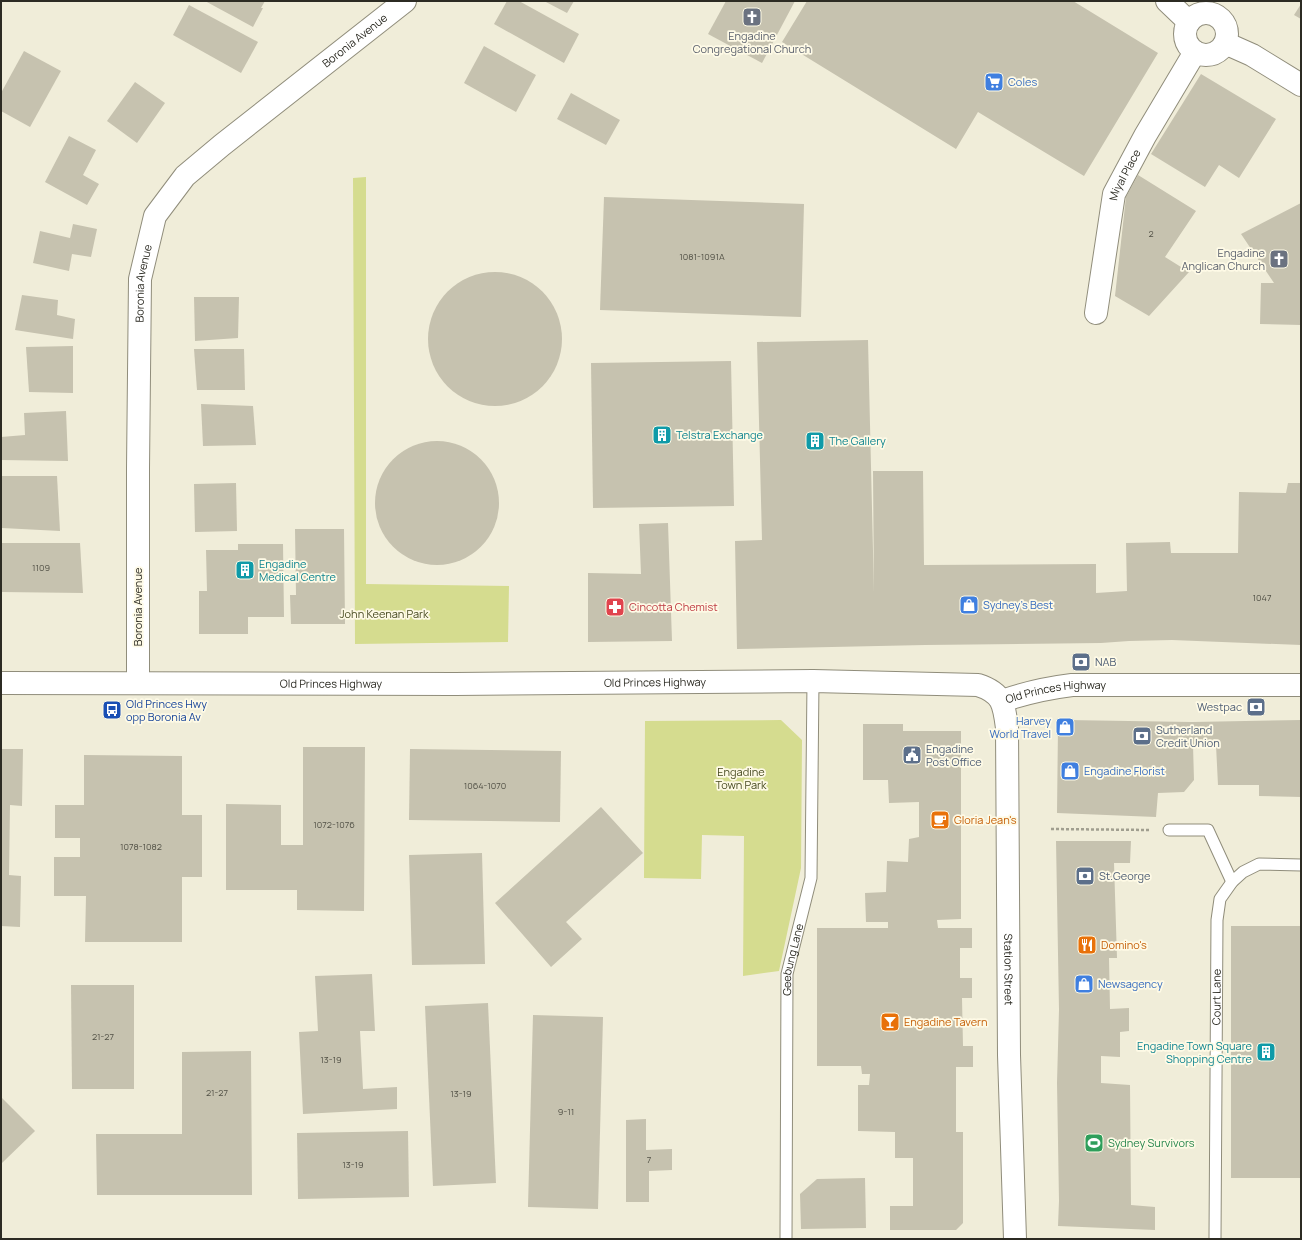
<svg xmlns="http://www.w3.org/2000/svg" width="1302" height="1240" viewBox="0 0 1302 1240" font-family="Manrope,sans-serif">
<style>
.green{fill:#d5dc8f}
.building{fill:#c6c2af}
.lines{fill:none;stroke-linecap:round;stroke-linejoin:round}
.lane-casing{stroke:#908d7b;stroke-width:13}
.street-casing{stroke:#908d7b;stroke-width:24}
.secondary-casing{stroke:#908d7b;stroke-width:24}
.path{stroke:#a09e8f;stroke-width:2.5;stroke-dasharray:3 2;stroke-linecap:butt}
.lane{stroke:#fff;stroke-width:11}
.street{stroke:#fff;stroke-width:22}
.secondary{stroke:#fff;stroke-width:22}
.labels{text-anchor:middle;stroke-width:3.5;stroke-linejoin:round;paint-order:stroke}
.number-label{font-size:9px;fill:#525146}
.worship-label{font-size:11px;fill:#5b616d;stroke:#fefae6}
.street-label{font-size:11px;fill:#2c2b23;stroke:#fefae6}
.shop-label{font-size:11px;fill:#366cbe;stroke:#fefae6;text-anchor:start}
.culture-label{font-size:11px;fill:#0d838f;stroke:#fefae6;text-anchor:start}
.health-label{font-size:11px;fill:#be3a42;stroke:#fefae6;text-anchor:start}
.park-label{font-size:11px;fill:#484b21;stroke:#fefae6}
.service-label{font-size:11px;fill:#4e5e75;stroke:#fefae6;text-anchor:start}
.transit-label{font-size:11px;fill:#164399;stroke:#fefae6;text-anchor:start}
.food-label{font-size:11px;fill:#c56008;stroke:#fefae6;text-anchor:start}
.leisure-label{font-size:11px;fill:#27864d;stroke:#fefae6;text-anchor:start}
</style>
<rect width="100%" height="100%" fill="#f0edd9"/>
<g class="green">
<path d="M366,177V584L509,586L508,642L355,644L353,178Z"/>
<path d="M781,720L802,740L801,868L779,971L743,976L744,836L702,835L701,879L644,878L645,721Z"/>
</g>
<g class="building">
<path d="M205,1H265L261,8H263L253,27Z"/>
<path d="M507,1H519L579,34L564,63L494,24Z"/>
<path d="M544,1H574L567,13Z"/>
<path d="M726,1H795L762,63L708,34Z"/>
<path d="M807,1H1073L1158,53L1084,176L978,112L956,149L782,42Z"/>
<path d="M1301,4V19L1294,15Z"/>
<path d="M189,5L258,42L241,73L173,35Z"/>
<path d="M484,46L536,75L516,112L464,83Z"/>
<path d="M24,51L61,71L30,127L1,111V93Z"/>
<path d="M1201,74L1276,119L1239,178L1219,165L1205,187L1151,154Z"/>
<path d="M135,82L165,103L137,143L107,121Z"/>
<path d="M571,93L620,120L606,145L557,119Z"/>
<path d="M69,136L96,150L83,175L99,184L87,205L45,182Z"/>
<path d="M1138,175L1196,211L1165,257L1189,272L1149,316L1115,296L1126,197Z"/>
<path d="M604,197L804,204L801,317L600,310Z"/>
<path d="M1301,203V325L1260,324L1261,283H1274L1241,234Z"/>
<path d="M73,224L97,229L91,257L72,254L69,271L33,263L40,231L70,238Z"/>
<circle cx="495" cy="339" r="67"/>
<path d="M22,295L58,300L57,315L75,319L73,339L15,330Z"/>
<path d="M194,297H239L238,338L195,341Z"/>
<path d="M868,340L874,593L873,471H923L924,565L1096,564V593L1127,591L1126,543L1170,542L1171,553H1238L1239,492L1286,493L1288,483H1301V645L1172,640L1129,641L1101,643L925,645L737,649L735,541L762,540L757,342Z"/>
<path d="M73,346V393L29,392L26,347Z"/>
<path d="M194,349H244L245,390H197Z"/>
<path d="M731,361L734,506L593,508L591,363Z"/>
<path d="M201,404L253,406L256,445L203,446Z"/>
<path d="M66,411L68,461L1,460V437L25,435L24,413Z"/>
<circle cx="437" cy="503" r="62"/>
<path d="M1,476H57L60,531L2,528Z"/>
<path d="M236,483L237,531L195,532L194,484Z"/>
<path d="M668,523L672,641L588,642V573L641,574L639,524Z"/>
<path d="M295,529H344L345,624H291L290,595H296Z"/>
<path d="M1,543H80L83,593L1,592Z"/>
<path d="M238,544H283L284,617H248V634H199V591H207L206,550H238Z"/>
<path d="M1066,720L1192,722L1301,720V797L1259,796V785H1218L1216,745H1193L1194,780L1184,792L1158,793L1156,817L1057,813L1058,727Z"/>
<path d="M863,724H903V731H961V919L937,920L938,928H972V948H960V978H972V998H962L963,1046H973V1067H956V1132H963V1223L956,1230H890V1206H913V1158H895V1132L858,1131V1085H869L870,1074H862L861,1066H817V928H888V922H866L865,893L886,892L887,861L908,862L909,839L919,837V802L889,803L888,780H863Z"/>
<path d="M303,747H365L364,911L297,910V890H226V804L281,805V845H303Z"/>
<path d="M1,749H23L22,806L10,805L9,875L21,876L20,927L1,926Z"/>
<path d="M410,749L561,751L560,822L409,820Z"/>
<path d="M84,755L182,756V815H202V877H182V942H85L86,896H54V857H80V838H55V805H84Z"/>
<path d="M601,807L643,853L566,922L582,939L551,967L495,903Z"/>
<path d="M1056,841H1131L1130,863H1114L1117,958H1109L1110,1009L1129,1008V1031L1120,1032V1057L1101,1056V1083L1130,1085L1131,1205L1155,1207V1230L1058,1226L1059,1201L1057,1083L1059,1010Z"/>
<path d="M482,853L485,964L412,965L409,855Z"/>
<rect x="1231" y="926" width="70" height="252"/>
<path d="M372,974L375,1031H360L363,1089L397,1087V1109L303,1114L299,1032L318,1031L315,976Z"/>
<path d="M71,985H134V1089H72Z"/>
<path d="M488,1003L496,1183L433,1186L425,1006Z"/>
<path d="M533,1015L603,1017L598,1209L528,1207Z"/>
<path d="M251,1051L252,1195H97L96,1134H182V1052Z"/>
<path d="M1,1097L35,1131L1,1164Z"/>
<path d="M646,1119V1150L672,1149V1170L649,1171V1202H626V1120Z"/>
<path d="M408,1131L409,1197L298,1199L297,1133Z"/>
<path d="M865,1178L866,1228L801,1229L800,1194L817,1179Z"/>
</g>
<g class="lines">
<defs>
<g id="lane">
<path d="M1169,830H1208L1232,882"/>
<path id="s1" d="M786,1239L787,974L811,878L813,681"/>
<path id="s2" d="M1215,1239L1217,920L1220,899L1232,882L1243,872L1259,864L1301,865"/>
</g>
<g id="street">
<path id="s3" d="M1096,313L1114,194L1145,136L1195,52"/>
<path id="s4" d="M138,683V468L140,279L155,216L185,176L222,145L405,1"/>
<path id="s5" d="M1002,701C1025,693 1048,688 1072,685H1301"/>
</g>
<g id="secondary">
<path d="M1167,1L1189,22"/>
<circle cx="1206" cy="34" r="21"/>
<path d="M1225,43L1252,55L1301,85"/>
<path id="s6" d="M1,683L455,684L813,681L978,685C1003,693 1004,705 1007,728L1009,1055L1015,1239"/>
</g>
</defs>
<use href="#lane" class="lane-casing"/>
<use href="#street" class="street-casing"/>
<use href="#secondary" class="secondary-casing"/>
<path class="path" d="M1051,829L1151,830"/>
<use href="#lane" class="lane"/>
<use href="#street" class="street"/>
<use href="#secondary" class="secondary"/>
</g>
<defs>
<symbol id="church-square" viewBox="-11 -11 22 22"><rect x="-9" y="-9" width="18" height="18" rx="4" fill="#6b7280" stroke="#fefae6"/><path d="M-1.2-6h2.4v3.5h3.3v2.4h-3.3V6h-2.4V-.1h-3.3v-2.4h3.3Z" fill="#fff"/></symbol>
<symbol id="supermarket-square" viewBox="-11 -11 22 22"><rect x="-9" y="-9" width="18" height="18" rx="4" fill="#3f7fe0" stroke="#fefae6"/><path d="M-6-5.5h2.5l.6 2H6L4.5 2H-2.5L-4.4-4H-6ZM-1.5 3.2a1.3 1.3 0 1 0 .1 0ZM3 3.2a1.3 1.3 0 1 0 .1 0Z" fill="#fff"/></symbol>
<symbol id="building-square" viewBox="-11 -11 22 22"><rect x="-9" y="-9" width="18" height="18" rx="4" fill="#0f9aa8" stroke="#fefae6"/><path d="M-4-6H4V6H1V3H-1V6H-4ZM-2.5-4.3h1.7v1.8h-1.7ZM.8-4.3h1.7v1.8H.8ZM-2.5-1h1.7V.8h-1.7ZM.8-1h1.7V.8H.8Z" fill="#fff"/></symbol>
<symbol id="shop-square" viewBox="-11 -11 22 22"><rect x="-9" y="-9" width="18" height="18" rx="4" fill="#3f7fe0" stroke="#fefae6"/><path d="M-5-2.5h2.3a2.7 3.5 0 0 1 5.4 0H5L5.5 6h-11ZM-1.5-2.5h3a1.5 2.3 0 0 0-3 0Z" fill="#fff"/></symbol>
<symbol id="pharmacy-square" viewBox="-11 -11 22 22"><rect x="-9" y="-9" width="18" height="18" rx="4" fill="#e0444e" stroke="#fefae6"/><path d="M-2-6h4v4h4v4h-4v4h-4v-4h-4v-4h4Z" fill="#fff"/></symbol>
<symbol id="bank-square" viewBox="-11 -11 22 22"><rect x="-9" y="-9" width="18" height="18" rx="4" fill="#5c6f8a" stroke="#fefae6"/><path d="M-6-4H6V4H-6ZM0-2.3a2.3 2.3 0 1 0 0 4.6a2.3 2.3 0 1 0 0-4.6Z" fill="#fff"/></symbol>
<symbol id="bus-square" viewBox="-11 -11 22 22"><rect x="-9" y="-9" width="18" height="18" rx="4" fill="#1a4fb4" stroke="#fefae6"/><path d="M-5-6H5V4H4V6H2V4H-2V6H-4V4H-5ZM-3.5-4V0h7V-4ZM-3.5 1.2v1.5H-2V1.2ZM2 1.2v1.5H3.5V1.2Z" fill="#fff"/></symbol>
<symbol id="civic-square" viewBox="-11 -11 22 22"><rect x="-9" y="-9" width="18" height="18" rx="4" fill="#5c6f8a" stroke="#fefae6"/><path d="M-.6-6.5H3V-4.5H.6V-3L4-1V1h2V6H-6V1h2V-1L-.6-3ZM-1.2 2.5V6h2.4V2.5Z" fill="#fff"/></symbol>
<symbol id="cafe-square" viewBox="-11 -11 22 22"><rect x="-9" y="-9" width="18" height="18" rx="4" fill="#e8710a" stroke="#fefae6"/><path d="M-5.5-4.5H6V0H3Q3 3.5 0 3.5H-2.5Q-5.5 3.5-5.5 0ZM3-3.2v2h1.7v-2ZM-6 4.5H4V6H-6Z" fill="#fff"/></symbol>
<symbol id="restaurant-square" viewBox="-11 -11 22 22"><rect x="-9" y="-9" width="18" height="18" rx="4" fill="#e8710a" stroke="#fefae6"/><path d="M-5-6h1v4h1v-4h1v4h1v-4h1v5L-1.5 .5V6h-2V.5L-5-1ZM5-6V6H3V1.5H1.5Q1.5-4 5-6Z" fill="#fff"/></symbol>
<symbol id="bar-square" viewBox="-11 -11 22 22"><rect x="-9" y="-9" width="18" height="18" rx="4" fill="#e8710a" stroke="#fefae6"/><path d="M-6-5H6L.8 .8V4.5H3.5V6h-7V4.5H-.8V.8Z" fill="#fff"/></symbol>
<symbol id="stadium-square" viewBox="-11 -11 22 22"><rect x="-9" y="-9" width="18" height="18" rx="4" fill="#2e9e5b" stroke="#fefae6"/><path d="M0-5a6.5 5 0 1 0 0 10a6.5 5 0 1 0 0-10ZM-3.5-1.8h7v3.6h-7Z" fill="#fff"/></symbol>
</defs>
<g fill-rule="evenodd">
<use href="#church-square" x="741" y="6" width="22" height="22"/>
<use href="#supermarket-square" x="983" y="71" width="22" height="22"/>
<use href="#church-square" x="1268" y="248" width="22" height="22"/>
<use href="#building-square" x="651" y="424" width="22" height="22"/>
<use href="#building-square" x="804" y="430" width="22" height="22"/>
<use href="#building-square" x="234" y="559" width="22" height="22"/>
<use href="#shop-square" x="958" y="594" width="22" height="22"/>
<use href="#pharmacy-square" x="604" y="596" width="22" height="22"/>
<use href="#bank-square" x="1070" y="651" width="22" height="22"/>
<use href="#bank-square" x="1245" y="696" width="22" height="22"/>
<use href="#bus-square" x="101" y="699" width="22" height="22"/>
<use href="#shop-square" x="1054" y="716" width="22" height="22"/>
<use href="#bank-square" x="1131" y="725" width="22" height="22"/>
<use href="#civic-square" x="901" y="744" width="22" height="22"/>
<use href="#shop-square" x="1059" y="760" width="22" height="22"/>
<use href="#cafe-square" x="929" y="809" width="22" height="22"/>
<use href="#bank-square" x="1074" y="865" width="22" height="22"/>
<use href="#restaurant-square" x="1076" y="934" width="22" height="22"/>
<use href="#shop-square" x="1073" y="973" width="22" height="22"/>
<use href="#bar-square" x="879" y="1011" width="22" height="22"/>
<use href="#building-square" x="1255" y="1041" width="22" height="22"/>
<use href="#stadium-square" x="1083" y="1132" width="22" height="22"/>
</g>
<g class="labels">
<g class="number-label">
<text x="1151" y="237">2</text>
<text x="702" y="260">1081-1091A</text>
<text x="41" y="571">1109</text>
<text x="1262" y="601">1047</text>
<text x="485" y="789">1064-1070</text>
<text x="334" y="828">1072-1076</text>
<text x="141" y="850">1078-1082</text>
<text x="103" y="1040">21-27</text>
<text x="331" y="1063">13-19</text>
<text x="217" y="1096">21-27</text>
<text x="461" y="1097">13-19</text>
<text x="566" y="1115">9-11</text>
<text x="649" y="1163">7</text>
<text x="353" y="1168">13-19</text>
</g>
<g class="worship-label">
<text x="752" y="40">Engadine<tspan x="752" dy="13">Congregational Church</tspan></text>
<text x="1265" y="257" text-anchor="end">Engadine<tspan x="1265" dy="13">Anglican Church</tspan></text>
</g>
<g class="street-label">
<text dy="4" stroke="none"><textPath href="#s4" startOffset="736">Boronia Avenue</textPath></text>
<text dy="4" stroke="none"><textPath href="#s3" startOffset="142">Miyal Place</textPath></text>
<text dy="4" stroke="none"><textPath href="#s4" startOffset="400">Boronia Avenue</textPath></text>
<text transform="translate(138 607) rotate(-90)" y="4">Boronia Avenue</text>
<text dy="4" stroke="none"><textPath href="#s6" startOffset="654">Old Princes Highway</textPath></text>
<text dy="4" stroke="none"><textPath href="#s6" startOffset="330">Old Princes Highway</textPath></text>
<text dy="4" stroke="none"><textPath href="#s5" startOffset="55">Old Princes Highway</textPath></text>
<text dy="4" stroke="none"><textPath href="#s1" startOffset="280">Geebung Lane</textPath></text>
<text dy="4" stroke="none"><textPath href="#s6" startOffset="1275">Station Street</textPath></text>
<text dy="4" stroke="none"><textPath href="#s2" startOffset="242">Court Lane</textPath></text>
</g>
<g class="shop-label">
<text x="1008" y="86">Coles</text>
<text x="983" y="609">Sydney's Best</text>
<text x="1051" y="725" text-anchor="end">Harvey<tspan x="1051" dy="13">World Travel</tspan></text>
<text x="1084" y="775">Engadine Florist</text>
<text x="1098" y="988">Newsagency</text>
</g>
<g class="culture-label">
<text x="676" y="439">Telstra Exchange</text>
<text x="829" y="445">The Gallery</text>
<text x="259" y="568">Engadine<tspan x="259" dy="13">Medical Centre</tspan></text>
<text x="1252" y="1050" text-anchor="end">Engadine Town Square<tspan x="1252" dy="13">Shopping Centre</tspan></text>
</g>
<g class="health-label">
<text x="629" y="611">Cincotta Chemist</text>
</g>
<g class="park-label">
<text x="384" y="618">John Keenan Park</text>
<text x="741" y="776">Engadine<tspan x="741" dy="13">Town Park</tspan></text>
</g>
<g class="service-label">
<text x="1095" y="666">NAB</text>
<text x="1242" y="711" text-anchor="end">Westpac</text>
<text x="1156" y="734">Sutherland<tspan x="1156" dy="13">Credit Union</tspan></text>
<text x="926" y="753">Engadine<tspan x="926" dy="13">Post Office</tspan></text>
<text x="1099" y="880">St.George</text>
</g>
<g class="transit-label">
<text x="126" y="708">Old Princes Hwy<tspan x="126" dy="13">opp Boronia Av</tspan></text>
</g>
<g class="food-label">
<text x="954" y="824">Gloria Jean's</text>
<text x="1101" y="949">Domino's</text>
<text x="904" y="1026">Engadine Tavern</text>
</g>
<g class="leisure-label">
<text x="1108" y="1147">Sydney Survivors</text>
</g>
</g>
<rect width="1302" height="1240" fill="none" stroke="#2c2b23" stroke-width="4"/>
</svg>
